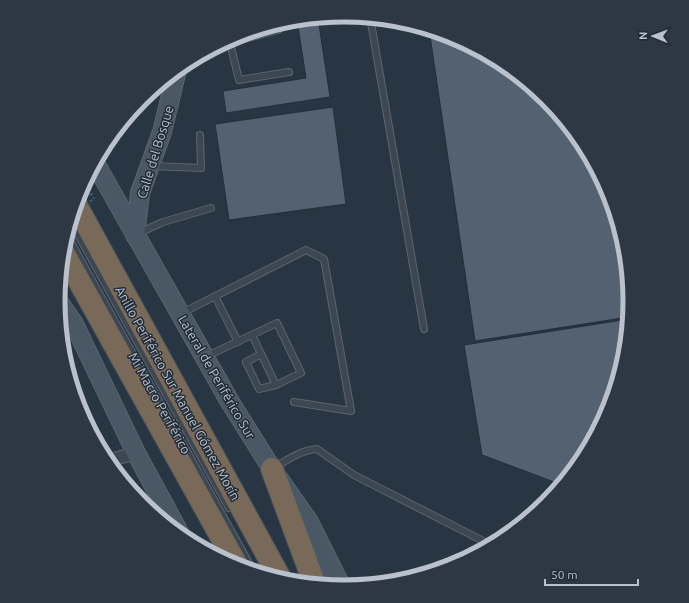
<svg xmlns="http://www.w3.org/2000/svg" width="689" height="603" viewBox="0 0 689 603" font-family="Ubuntu,sans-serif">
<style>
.building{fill:#536170;stroke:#232e3a}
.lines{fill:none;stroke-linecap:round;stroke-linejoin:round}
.lane-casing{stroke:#5a6570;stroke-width:8}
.street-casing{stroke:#5a6570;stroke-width:14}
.secondary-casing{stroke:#5a6570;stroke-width:20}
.highway-casing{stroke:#47525d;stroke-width:24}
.path{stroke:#485f60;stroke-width:2;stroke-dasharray:3 3;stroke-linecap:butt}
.lane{stroke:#3c4752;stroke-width:6}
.street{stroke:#3c4752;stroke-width:12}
.secondary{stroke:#4a5765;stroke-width:18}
.highway{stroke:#786959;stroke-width:22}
.path-bridge{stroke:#485f60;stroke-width:2;stroke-dasharray:3 3;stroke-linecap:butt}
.labels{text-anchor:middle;stroke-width:3;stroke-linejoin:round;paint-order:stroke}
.street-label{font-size:13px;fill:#b9c2cc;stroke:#212c38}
.rim{fill:none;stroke:#b9c2cc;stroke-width:5}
</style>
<rect width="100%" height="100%" fill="#283643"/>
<g class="building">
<path d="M318,18L330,97L226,113L223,91L306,78L297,20Z"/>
<path d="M429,29L454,37L504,63L547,99L583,143L609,192L626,246L631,302L629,317L475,341Z"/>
<path d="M333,107L346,204L229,220L215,124Z"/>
<path d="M629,319L625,358L609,411L583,461L566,481L554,482L482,455L464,345Z"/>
</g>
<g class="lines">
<defs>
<g id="lane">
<path d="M370,17L424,329"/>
<path d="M230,43L239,80L289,72"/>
<path d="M217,46L278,30"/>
<path d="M152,166L201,168L200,135"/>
<path d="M71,222L229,508"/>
<path d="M139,233L163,222L211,208"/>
<path d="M67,235L254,572"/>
<path d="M215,296L238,342"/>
<path d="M182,313L306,250L324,259L351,411L294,402"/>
<path d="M261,354L246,362L259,389L276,385"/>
<path d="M207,356L277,323L301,373L276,385L252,335"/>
<path d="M276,467C288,459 302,450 317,449L354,475L493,546"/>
</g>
<g id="street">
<path d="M61,327L74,324"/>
<path d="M107,461L136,453"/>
</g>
<g id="secondary">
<path d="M95,163L230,402L272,469L309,522L342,588"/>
<path d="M135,235L140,193L162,132L177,70"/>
<path d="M58,301L74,324L136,453L181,536"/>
</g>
<g id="highway">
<path d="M76,205L281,580"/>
<path d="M63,252L238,567"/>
<path d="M272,469L315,585"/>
</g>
</defs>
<use href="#lane" class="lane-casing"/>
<use href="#street" class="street-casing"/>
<use href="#secondary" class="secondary-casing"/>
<use href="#highway" class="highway-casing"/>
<path class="path" d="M90,195L92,194L94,199"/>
<use href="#lane" class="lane"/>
<use href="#street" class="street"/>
<use href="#secondary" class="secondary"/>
<use href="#highway" class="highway"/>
<path class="path-bridge" d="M74,210L94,199"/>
</g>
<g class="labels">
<g class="street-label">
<text transform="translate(155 152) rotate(-73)" y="5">Calle del Bosque</text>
<text transform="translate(217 377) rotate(60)" y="5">Lateral de Periférico Sur</text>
<text transform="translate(178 393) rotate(61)" y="5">Anillo Periférico Sur Manuel Gómez Morín</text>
<text transform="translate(160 403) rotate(61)" y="5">Mi Macro Periférico</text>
</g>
</g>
<path d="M0 0H689V603H0ZM65 301a279 279 0 1 1 558 0a279 279 0 1 1-558 0Z" fill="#2d3844" fill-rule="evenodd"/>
<path class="rim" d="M65 301a279 279 0 1 1 558 0a279 279 0 1 1-558 0Z"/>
<g transform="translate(653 36) rotate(271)" stroke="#212c38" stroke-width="3" paint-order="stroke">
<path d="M0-3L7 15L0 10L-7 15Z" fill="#b9c2cc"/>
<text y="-6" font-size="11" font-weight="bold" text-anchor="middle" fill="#b9c2cc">N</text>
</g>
<path d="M545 579v6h93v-6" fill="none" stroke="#b9c2cc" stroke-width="2"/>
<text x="551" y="579" font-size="12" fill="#b9c2cc" stroke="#212c38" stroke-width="3" paint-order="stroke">50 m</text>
</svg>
